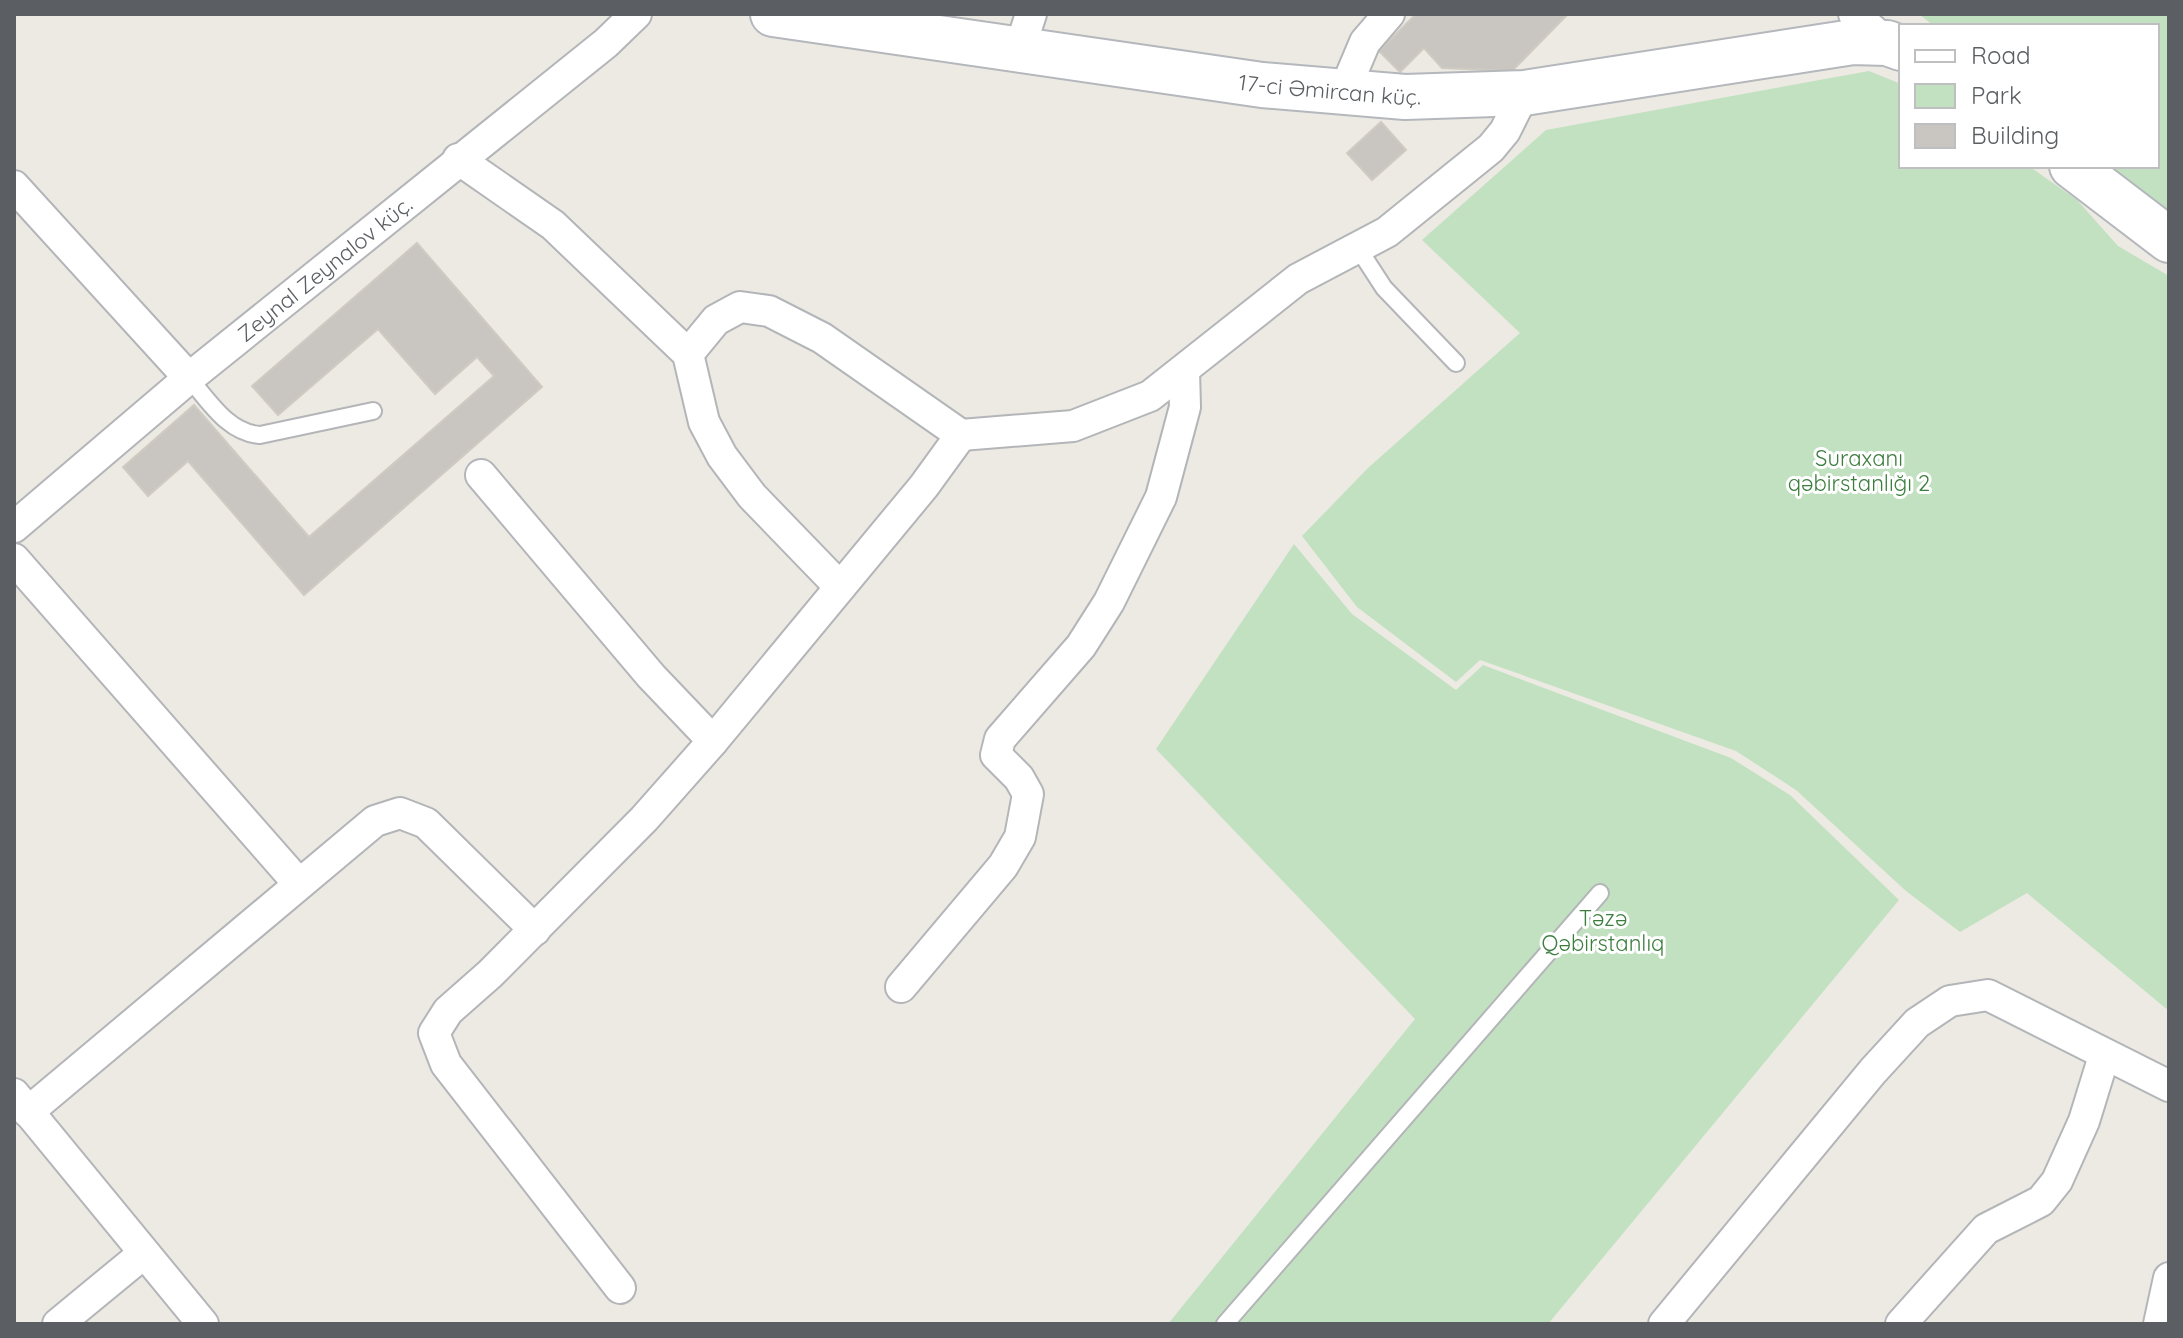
<svg xmlns="http://www.w3.org/2000/svg" width="2183" height="1338" viewBox="0 0 2183 1338" font-family="Quicksand,sans-serif">
<style>
.green{fill:#c2e1c1}
.building{fill:#c9c6c2;stroke:#d0cbc2;stroke-width:2}
.lines{fill:none;stroke-linecap:round;stroke-linejoin:round}
.lane-casing{stroke:#b3b5b8;stroke-width:20}
.street-casing{stroke:#b3b5b8;stroke-width:34}
.secondary-casing{stroke:#b4b7bb;stroke-width:48}
.lane{stroke:#fff;stroke-width:16}
.street{stroke:#fff;stroke-width:30}
.secondary{stroke:#fff;stroke-width:44}
.labels{text-anchor:middle;stroke-width:6;stroke-linejoin:round;paint-order:stroke}
.street-label{font-size:22px;fill:#5b5e62;stroke:#fff}
.park-label{font-size:22px;fill:#3d7e3f;stroke:#fff}
</style>
<rect width="100%" height="100%" fill="#eceae3"/>
<g class="green">
<path d="M1919,14H2169V213L2108,166H2157V26H1934Z"/>
<path d="M1869,71L1901,84V166H2029L2077,200L2118,246L2169,276V1011L2027,893L1960,932L1906,891L1796,790L1736,751L1480,660L1456,682L1357,607L1302,536L1368,468L1520,333L1422,240L1546,130Z"/>
<path d="M1294,544L1352,614L1456,690L1483,665L1731,758L1790,795L1899,900L1548,1324H1168L1415,1019L1156,749Z"/>
</g>
<g class="building">
<path d="M1416,14H1568L1512,71L1442,68L1424,48L1400,72L1379,51Z"/>
<path d="M1381,122L1406,150L1372,180L1347,153Z"/>
<path d="M417,243L542,387L304,595L188,461L148,496L123,467L194,405L309,537L494,376L477,357L435,394L378,329L278,415L252,386Z"/>
</g>
<g class="lines">
<defs>
<g id="lane">
<path d="M1358,248L1384,288L1456,363"/>
<path d="M189,378C209,401 228,433 260,435L373,411"/>
<path d="M1225,1324L1600,893"/>
</g>
<g id="street">
<path d="M1854,14L1887,43"/>
<path d="M1020,48L1031,14"/>
<path d="M1343,94L1365,42L1389,14"/>
<path d="M458,159L553,225L688,354L704,422L722,456L752,496L840,587"/>
<path d="M14,186L189,378"/>
<path d="M688,354L716,320L740,307L769,311L822,338L961,435L1073,426L1150,396L1298,279L1387,232L1491,148L1505,131L1524,93"/>
<path d="M481,475L651,676L713,741"/>
<path id="s1" d="M14,527L189,378L606,43L636,14"/>
<path d="M14,559L299,884"/>
<path d="M901,987L1003,866L1020,837L1028,794L1019,778L996,755L1000,739L1081,646L1109,602L1161,497L1185,407L1184,371"/>
<path d="M14,1094L203,1324"/>
<path d="M28,1112L375,821L400,813L426,823L535,930"/>
<path d="M620,1288L446,1064L434,1033L448,1011L490,974L644,819L713,741L924,486L961,435"/>
<path d="M58,1324L143,1254"/>
<path d="M1664,1324L1873,1071L1917,1023L1950,1001L1988,995L2169,1086"/>
<path d="M1901,1324L1986,1229L2041,1201L2057,1181L2084,1121L2104,1056"/>
<path d="M2159,1324L2169,1278"/>
</g>
<g id="secondary">
<path id="s2" d="M773,14L1262,85L1405,97L1524,93L1853,42L1887,43L1901,48"/>
<path d="M2072,166L2169,240"/>
</g>
</defs>
<use href="#lane" class="lane-casing"/>
<use href="#street" class="street-casing"/>
<use href="#secondary" class="secondary-casing"/>
<use href="#lane" class="lane"/>
<use href="#street" class="street"/>
<use href="#secondary" class="secondary"/>
</g>
<g class="labels">
<g class="street-label">
<text dy="8" stroke="none"><textPath href="#s2" startOffset="562">17-ci Əmircan küç.</textPath></text>
<text dy="8" stroke="none"><textPath href="#s1" startOffset="404">Zeynal Zeynalov küç.</textPath></text>
</g>
<g class="park-label">
<text x="1859" y="466">Suraxanı<tspan x="1859" dy="25">qəbirstanlığı 2</tspan></text>
<text x="1603" y="926">Təzə<tspan x="1603" dy="25">Qəbirstanlıq</tspan></text>
</g>
</g>
<rect width="2183" height="1338" fill="none" stroke="#5b5e62" stroke-width="32"/>
<rect x="1899" y="24" width="260" height="144" fill="#ffffff" stroke="#bdbfc0" stroke-width="2"/>
<rect x="1915" y="50" width="40" height="12" fill="#ffffff" stroke="#bdbfc0" stroke-width="2"/>
<text x="1971" y="64" font-size="24" fill="#5b5e62">Road</text>
<rect x="1915" y="84" width="40" height="24" fill="#c2e1c1" stroke="#bdbfc0" stroke-width="2"/>
<text x="1971" y="104" font-size="24" fill="#5b5e62">Park</text>
<rect x="1915" y="124" width="40" height="24" fill="#c9c6c2" stroke="#bdbfc0" stroke-width="2"/>
<text x="1971" y="144" font-size="24" fill="#5b5e62">Building</text>
</svg>
